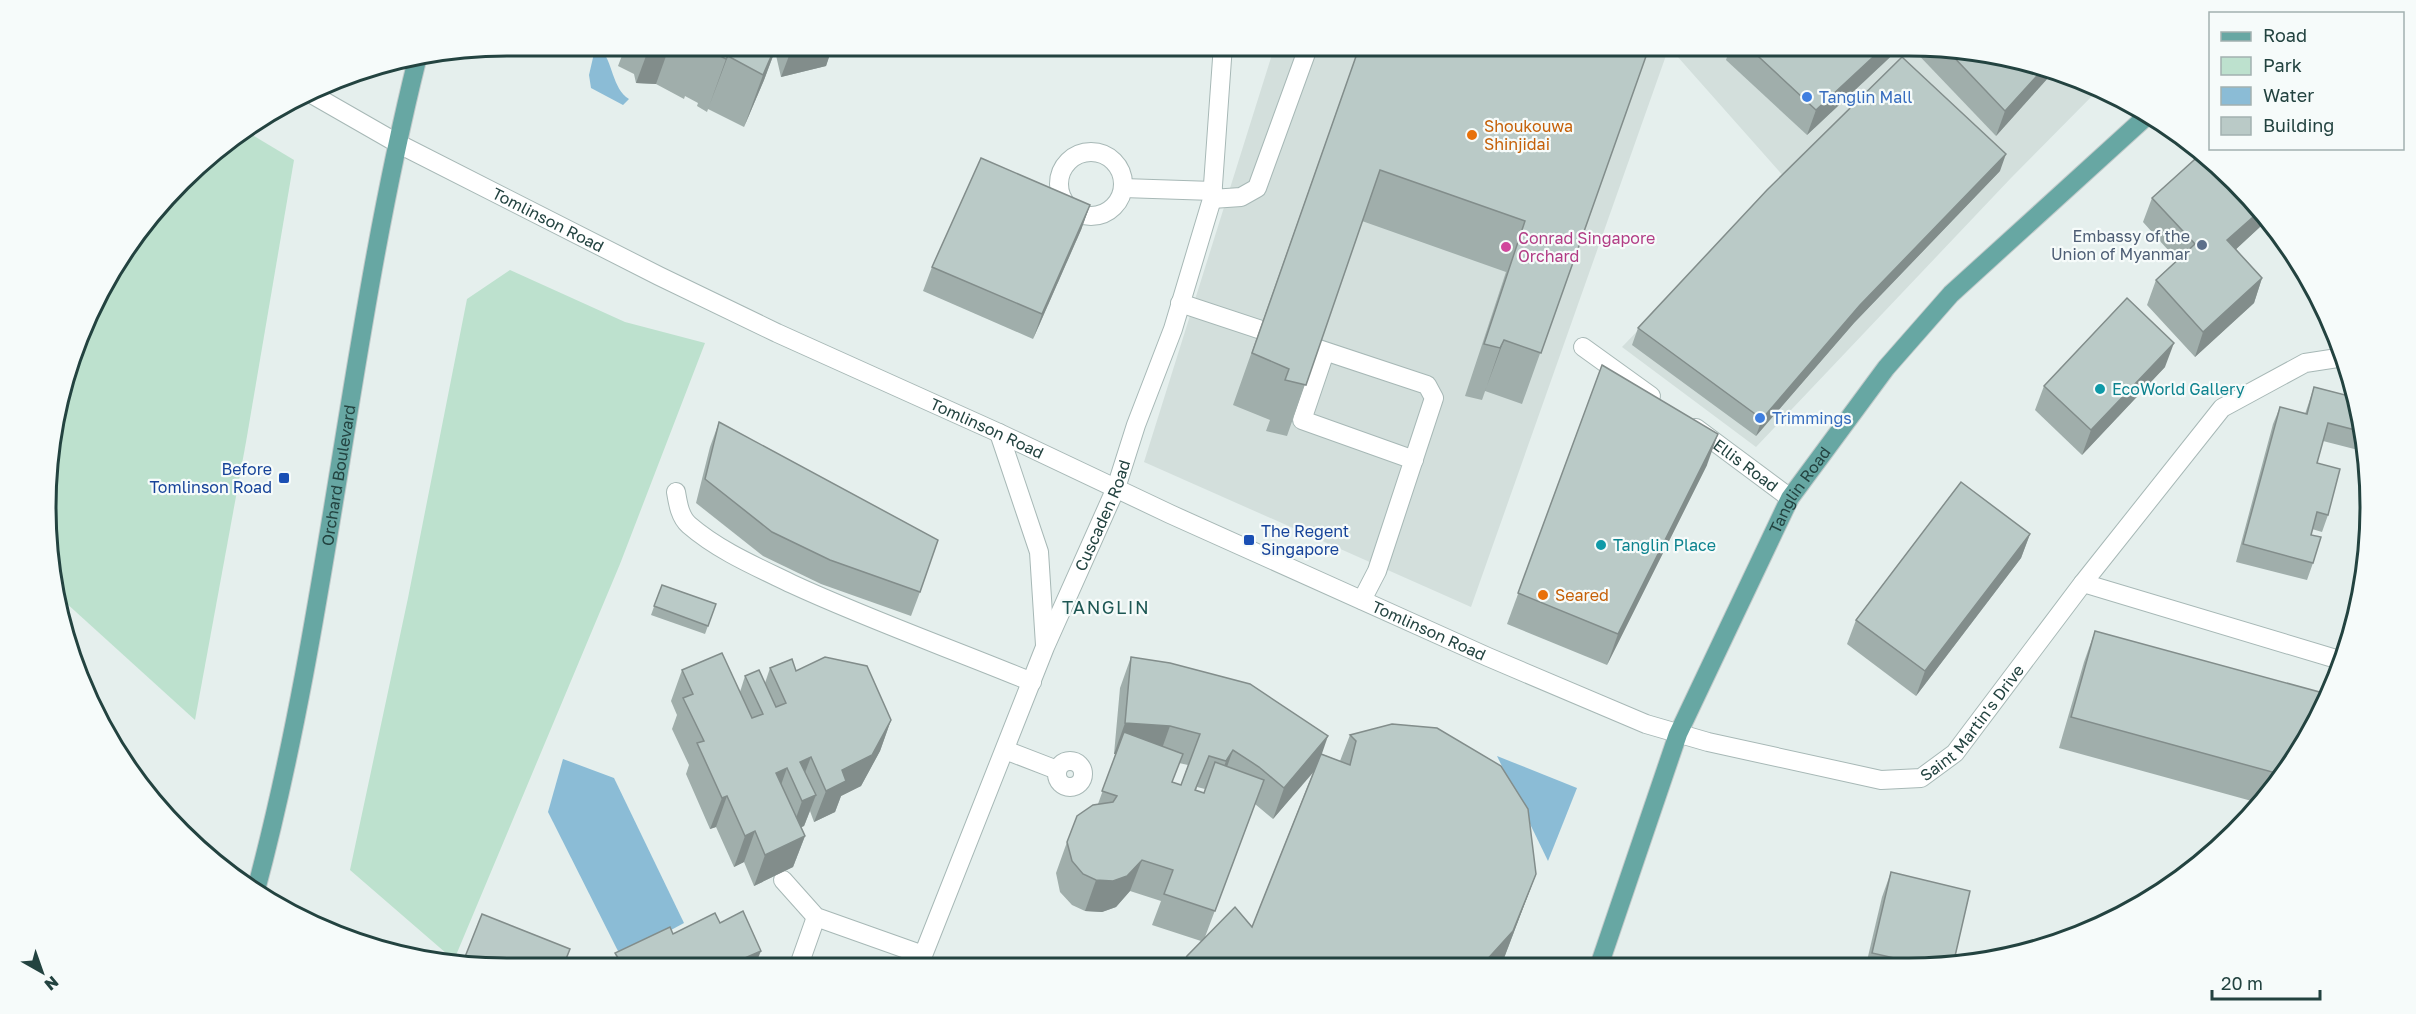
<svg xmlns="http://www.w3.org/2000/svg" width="2416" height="1014" viewBox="0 0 2416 1014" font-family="'Golos Text',sans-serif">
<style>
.built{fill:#d3dfdc}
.green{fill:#bde1ce}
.water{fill:#8bbcd6}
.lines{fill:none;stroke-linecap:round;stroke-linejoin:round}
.service-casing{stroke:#a7b8b6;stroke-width:20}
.minor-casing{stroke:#a7b8b6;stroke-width:20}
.primary-casing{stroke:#c1caca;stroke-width:20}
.service{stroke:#fff;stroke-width:18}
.minor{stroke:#fff;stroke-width:18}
.primary{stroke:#67a7a3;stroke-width:18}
.wall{fill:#a0aeab;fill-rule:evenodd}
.shaded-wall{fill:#828d8b}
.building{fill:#bacac7;stroke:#828d8b;stroke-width:1.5}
.shop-dot{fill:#3f7fe0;stroke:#f6fbfa;stroke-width:2}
.food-dot{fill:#e8710a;stroke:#f6fbfa;stroke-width:2}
.service-dot{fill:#5c6f8a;stroke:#f6fbfa;stroke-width:2}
.hotel-dot{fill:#d1479c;stroke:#f6fbfa;stroke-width:2}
.culture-dot{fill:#0f9aa8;stroke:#f6fbfa;stroke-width:2}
.transit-dot{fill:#1a4fb4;stroke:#f6fbfa;stroke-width:2}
.labels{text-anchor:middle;stroke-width:4.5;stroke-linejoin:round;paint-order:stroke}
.shop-label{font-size:16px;fill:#366cbe;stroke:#f6fbfa;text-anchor:start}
.food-label{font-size:16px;fill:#c56008;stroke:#f6fbfa;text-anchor:start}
.street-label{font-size:16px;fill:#234340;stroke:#f6fbfa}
.service-label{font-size:16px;fill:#4e5e75;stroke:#f6fbfa;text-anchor:end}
.hotel-label{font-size:16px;fill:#b23c85;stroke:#f6fbfa;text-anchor:start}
.culture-label{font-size:16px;fill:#0d838f;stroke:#f6fbfa;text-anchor:start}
.transit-label{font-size:16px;fill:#164399;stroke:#f6fbfa;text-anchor:end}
.neighbourhood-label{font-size:18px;letter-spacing:1.5px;fill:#1d5754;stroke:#f6fbfa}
.rim{fill:none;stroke:#234340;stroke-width:3}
</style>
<rect width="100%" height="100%" fill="#e5efed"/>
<path class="built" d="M1275,45H1909L2057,69L2099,89L2011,178L1756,447L1622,347L1785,178L1669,47L1471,607L1144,462Z"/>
<g class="green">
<path d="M244,130L294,160L246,442L195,720L54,592L49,446L69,359L107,276L203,159Z"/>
<path d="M510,270L625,322L705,343L620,564L454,960L350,870L408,598L467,299Z"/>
</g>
<g class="water">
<path d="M600,48C613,61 612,89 629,99L623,105L591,88L589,75L595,49Z"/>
<path d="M1497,756L1577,788L1548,861Z"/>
<path d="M563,759L614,778L684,923L621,957L548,812Z"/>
</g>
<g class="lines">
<defs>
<g id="service">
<circle cx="1091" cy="184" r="32"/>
<path d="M1123,188L1213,191"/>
<path d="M1212,199L1241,197L1257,188L1309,45"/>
<path d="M1180,303L1427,385L1434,398L1377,571L1362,600"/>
<path d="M1325,352L1302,420L1414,460"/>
<path d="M676,492C678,504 680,517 689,525C719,551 757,567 792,584C870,620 952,649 1032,682"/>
<path d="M1005,750L1057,770"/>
<circle cx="1070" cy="774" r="13"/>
<path d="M783,880L816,917L923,955"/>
<path d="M798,968L816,917"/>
</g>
<g id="minor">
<path id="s1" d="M308,92L397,143L659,276L777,333L999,433L1170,514L1488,657L1646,724L1708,742L1881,780L1921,778L1955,753L2083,583L2222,408L2305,363L2344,357"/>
<path d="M1583,347L1651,396"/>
<path id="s2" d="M1696,428L1790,498"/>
<path d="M999,433L1039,552L1045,645"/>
<path d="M2083,583L2343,661"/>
<path id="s3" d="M918,968L1045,647L1116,488L1136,425L1173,329L1212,199L1223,45"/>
</g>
<g id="primary">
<path id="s4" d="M256,890C329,617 349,333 417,60"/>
<path id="s5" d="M1599,966L1678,734L1790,498L1886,368L1951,294L2149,114"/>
</g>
</defs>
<use href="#service" class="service-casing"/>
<use href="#minor" class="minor-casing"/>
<use href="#primary" class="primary-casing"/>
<use href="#service" class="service"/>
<use href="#minor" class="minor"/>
<use href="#primary" class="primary"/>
</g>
<g class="wall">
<path d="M626,45H833L826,66L781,77L775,51L764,80L744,127L708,109L707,112L697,106L698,103L685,96L684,99L656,84L636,83L634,74L618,66Z"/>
<path d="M1360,45H1650L1522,404L1485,391L1482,400L1465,396L1506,272L1362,221L1287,436L1266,431L1270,420L1233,405Z"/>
<path d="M1731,45H1903L1807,135L1726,60Z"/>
<path d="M1909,45L2056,69L1996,136Z"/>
<path d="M2213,159L2265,215L2261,226L2236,249L2262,278L2254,303L2195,357L2147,305L2156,280L2177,260L2143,222L2152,198Z"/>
<path d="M2000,171L1854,323L1756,436L1632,345L1638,328Z"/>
<path d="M1090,205L1081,230L1033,339L923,291L932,267Z"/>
<path d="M1602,365L1707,465L1607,665L1507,624Z"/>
<path d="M2165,367L2082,455L2035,410L2044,386Z"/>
<path d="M2314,387L2357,398L2366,452L2323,441L2317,463L2328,515L2322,532L2312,529L2311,535L2313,563L2307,580L2236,562L2273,424L2280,407L2305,414Z"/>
<path d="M719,422L920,592L911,616L821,584L763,556L696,503L710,447Z"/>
<path d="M2030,534L2021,558L1916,696L1847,644L1856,620Z"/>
<path d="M662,585L716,604L705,634L651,615Z"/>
<path d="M2095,631L2293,764L2259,803L2059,748L2084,662Z"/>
<path d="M1131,657L1322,754L1340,761L1350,735L1536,874L1501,966L1181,967L1201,941L1152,925L1161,901L1130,891L1116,907L1102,912L1085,911L1072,905L1060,892L1056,873L1067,842L1098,804L1116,754H1114L1120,688ZM1179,763L1188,765L1181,785L1172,782ZM1314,770L1252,927L1205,937L1255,804L1273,819ZM1197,787L1205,789L1204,793L1196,791Z"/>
<path d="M770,668L796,671L891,720L880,751L861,786L841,796L835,812L814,822L810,811L804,826L801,827L805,836L793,867L754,886L744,862L734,867L716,827L710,829L686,774L689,765L672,729L677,715L671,701L682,670L740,692L745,676L765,683Z"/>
<path d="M1891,872L1953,965H1866L1882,897Z"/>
</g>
<g class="shaded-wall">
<path d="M650,45H670L656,84L636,83Z"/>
<path d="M776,45H777L764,80L744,127L763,75Z"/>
<path d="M793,45H833L826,66L781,77Z"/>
<path d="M1886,45H1903L1807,135L1816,110Z"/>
<path d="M728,56L708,109L707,112L726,59Z"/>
<path d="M2045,67L2056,69L1996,136L2005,111Z"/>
<path d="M2006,154L2000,171L1854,323L1756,436L1762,419L1860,305Z"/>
<path d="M1090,205L1081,230L1033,339L1042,314Z"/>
<path d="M2261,210L2265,215L2261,226L2219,265L2227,240Z"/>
<path d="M2262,278L2254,303L2195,357L2203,332Z"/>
<path d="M1504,340L1485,391L1482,400L1500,348Z"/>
<path d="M2174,343L2165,367L2082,455L2091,430Z"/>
<path d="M1718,434L1707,465L1607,665L1618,634Z"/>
<path d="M2030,534L2021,558L1916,696L1925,671Z"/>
<path d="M891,720L880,751L861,786L841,796L835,812L814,822L826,791L842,770Z"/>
<path d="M1125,723L1170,726L1159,757L1114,754Z"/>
<path d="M1328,736L1317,768L1273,819L1284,788Z"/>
<path d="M1233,750L1222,781L1215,792L1226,761Z"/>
<path d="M811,757L799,788L800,762Z"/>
<path d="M787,768L776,799V773Z"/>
<path d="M816,795L804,826L791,832L802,801Z"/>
<path d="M727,796L716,827L710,829L722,798Z"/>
<path d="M755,831L744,862L734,867L745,836Z"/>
<path d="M805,836L793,867L754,886L765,855Z"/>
<path d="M1142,860L1130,891L1116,907L1102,912L1085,911L1096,880Z"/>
<path d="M1536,874L1501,966H1478Z"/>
<path d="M761,951L754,968H722Z"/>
</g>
<g class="building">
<path d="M706,45H776L763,75L728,56L726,59L716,54L718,51Z"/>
<path d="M1360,45H1650L1541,353L1504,340L1500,348L1484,344L1525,221L1380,170L1306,385L1285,380L1289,369L1252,353Z"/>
<path d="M1746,45H1886L1816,110Z"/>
<path d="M1948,51L2045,67L2005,111Z"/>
<path d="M1902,57L2006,154L1860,305L1762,419L1638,328L1767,190Z"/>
<path d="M2203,152L2213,159L2261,210L2227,240L2262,278L2203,332L2156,280L2195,244L2152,198Z"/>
<path d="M981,158L1090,205L1042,314L932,267Z"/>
<path d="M2127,298L2174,343L2091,430L2044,386Z"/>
<path d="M1602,365L1718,434L1618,634L1518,593Z"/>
<path d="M2314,387L2357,398L2363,432L2328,423L2317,463L2340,469L2328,515L2317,512L2311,535L2321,537L2313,563L2243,544L2280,407L2307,414Z"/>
<path d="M719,422L938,540L920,592L830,560L772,532L705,479Z"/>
<path d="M1961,482L2030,534L1925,671L1856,620Z"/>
<path d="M662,585L716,604L708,626L654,606Z"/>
<path d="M2095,631L2327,694L2293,764L2283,775L2071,717Z"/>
<path d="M722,653L752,718L763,714L745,676L759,670L776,707L786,703L770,668L792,659L796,671L825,657L867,666L891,720L872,755L842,770L846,781L826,791L811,757L800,762L816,795L802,801L787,768L776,773L805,836L765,855L755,831L745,836L727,796L722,798L697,743L704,741L683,698L693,694L682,670Z"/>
<path d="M1131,657L1170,663L1250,684L1328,736L1284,788L1259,767L1233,750L1226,761L1209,756L1195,790L1204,793L1215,762L1264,780L1215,911L1164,894L1173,870L1142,860L1127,876L1113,881L1096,880L1083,874L1072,861L1067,842L1077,816L1093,805L1113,802L1117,796L1102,791L1124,732L1183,754L1172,782L1181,785L1200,734L1170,726L1125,723Z"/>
<path d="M1392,724L1437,728L1501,766L1528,809L1536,874L1513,931L1483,964L1478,966L1181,967L1187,956L1235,907L1252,927L1321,754L1350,765L1356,741L1350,735Z"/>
<path d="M1891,872L1970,891L1953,965H1925L1872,953Z"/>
<path d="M743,911L761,951L722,968L596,969L618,958L615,953L670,927L673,934L715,913L720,923Z"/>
<path d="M482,914L570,949L562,969H507L463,962Z"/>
</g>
<g class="shop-dot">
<circle cx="1807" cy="97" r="6"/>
<circle cx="1760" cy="418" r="6"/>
</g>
<g class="food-dot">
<circle cx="1472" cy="135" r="6"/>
<circle cx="1543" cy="595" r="6"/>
</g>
<circle class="service-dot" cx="2202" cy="245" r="6"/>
<circle class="hotel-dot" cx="1506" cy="247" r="6"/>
<g class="culture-dot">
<circle cx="2100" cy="389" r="6"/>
<circle cx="1601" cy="545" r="6"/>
</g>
<g class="transit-dot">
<rect x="278" y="472" width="12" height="12" rx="3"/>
<rect x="1243" y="534" width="12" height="12" rx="3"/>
</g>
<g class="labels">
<g class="shop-label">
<text x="1819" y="103">Tanglin Mall</text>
<text x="1772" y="424">Trimmings</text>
</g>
<g class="food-label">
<text x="1484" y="132">Shoukouwa<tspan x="1484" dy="18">Shinjidai</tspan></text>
<text x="1555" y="601">Seared</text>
</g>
<g class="street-label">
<text dy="6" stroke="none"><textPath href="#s1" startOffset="272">Tomlinson Road</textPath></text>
<text dy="6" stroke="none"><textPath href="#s1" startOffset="758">Tomlinson Road</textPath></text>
<text dy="6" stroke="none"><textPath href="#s2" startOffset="62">Ellis Road</textPath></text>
<text dy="6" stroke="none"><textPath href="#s4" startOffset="423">Orchard Boulevard</textPath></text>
<text dy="6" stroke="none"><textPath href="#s5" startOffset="518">Tanglin Road</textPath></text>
<text dy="6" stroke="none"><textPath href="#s3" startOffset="489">Cuscaden Road</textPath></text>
<text dy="6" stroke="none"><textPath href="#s1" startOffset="1244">Tomlinson Road</textPath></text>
<text dy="6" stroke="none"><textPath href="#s1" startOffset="1838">Saint Martin's Drive</textPath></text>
</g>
<g class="service-label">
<text x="2190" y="242">Embassy of the<tspan x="2190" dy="18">Union of Myanmar</tspan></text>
</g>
<g class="hotel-label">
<text x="1518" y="244">Conrad Singapore<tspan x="1518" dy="18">Orchard</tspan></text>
</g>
<g class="culture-label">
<text x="2112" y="395">EcoWorld Gallery</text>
<text x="1613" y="551">Tanglin Place</text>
</g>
<g class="transit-label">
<text x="272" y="475">Before<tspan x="272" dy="18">Tomlinson Road</tspan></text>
<text x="1261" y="537" text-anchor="start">The Regent<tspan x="1261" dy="18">Singapore</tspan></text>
</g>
<g class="neighbourhood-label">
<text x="1106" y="614">TANGLIN</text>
</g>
</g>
<path d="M0 0H2416V1014H0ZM507 56H1909A451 451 0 0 1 2360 507V507A451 451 0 0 1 1909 958H507A451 451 0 0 1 56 507V507A451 451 0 0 1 507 56Z" fill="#f6fbfa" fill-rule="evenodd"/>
<path class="rim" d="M507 56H1909A451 451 0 0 1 2360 507V507A451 451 0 0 1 1909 958H507A451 451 0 0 1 56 507V507A451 451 0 0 1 507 56Z"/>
<rect x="2209" y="12" width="195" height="138" fill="#f6fbfa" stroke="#a2b1b0" stroke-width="1.5"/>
<rect x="2221" y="32" width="30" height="9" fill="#67a7a3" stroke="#a2b1b0" stroke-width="1.5"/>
<text x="2263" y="42" font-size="18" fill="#234340">Road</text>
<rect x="2221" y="57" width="30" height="18" fill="#bde1ce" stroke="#a2b1b0" stroke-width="1.5"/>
<text x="2263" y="72" font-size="18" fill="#234340">Park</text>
<rect x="2221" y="87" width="30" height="18" fill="#8bbcd6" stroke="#a2b1b0" stroke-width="1.5"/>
<text x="2263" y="102" font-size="18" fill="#234340">Water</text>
<rect x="2221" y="117" width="30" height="18" fill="#bacac7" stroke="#a2b1b0" stroke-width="1.5"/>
<text x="2263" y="132" font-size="18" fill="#234340">Building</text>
<g transform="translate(42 972) rotate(140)" stroke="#f6fbfa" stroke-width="4.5" paint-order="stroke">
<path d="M0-4.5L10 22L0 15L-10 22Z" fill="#234340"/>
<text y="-9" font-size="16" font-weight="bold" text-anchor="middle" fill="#234340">N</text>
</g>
<path d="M2212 990v9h108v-9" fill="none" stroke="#234340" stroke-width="3"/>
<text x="2221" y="990" font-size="18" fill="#234340" stroke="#f6fbfa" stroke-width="4.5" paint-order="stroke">20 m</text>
</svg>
